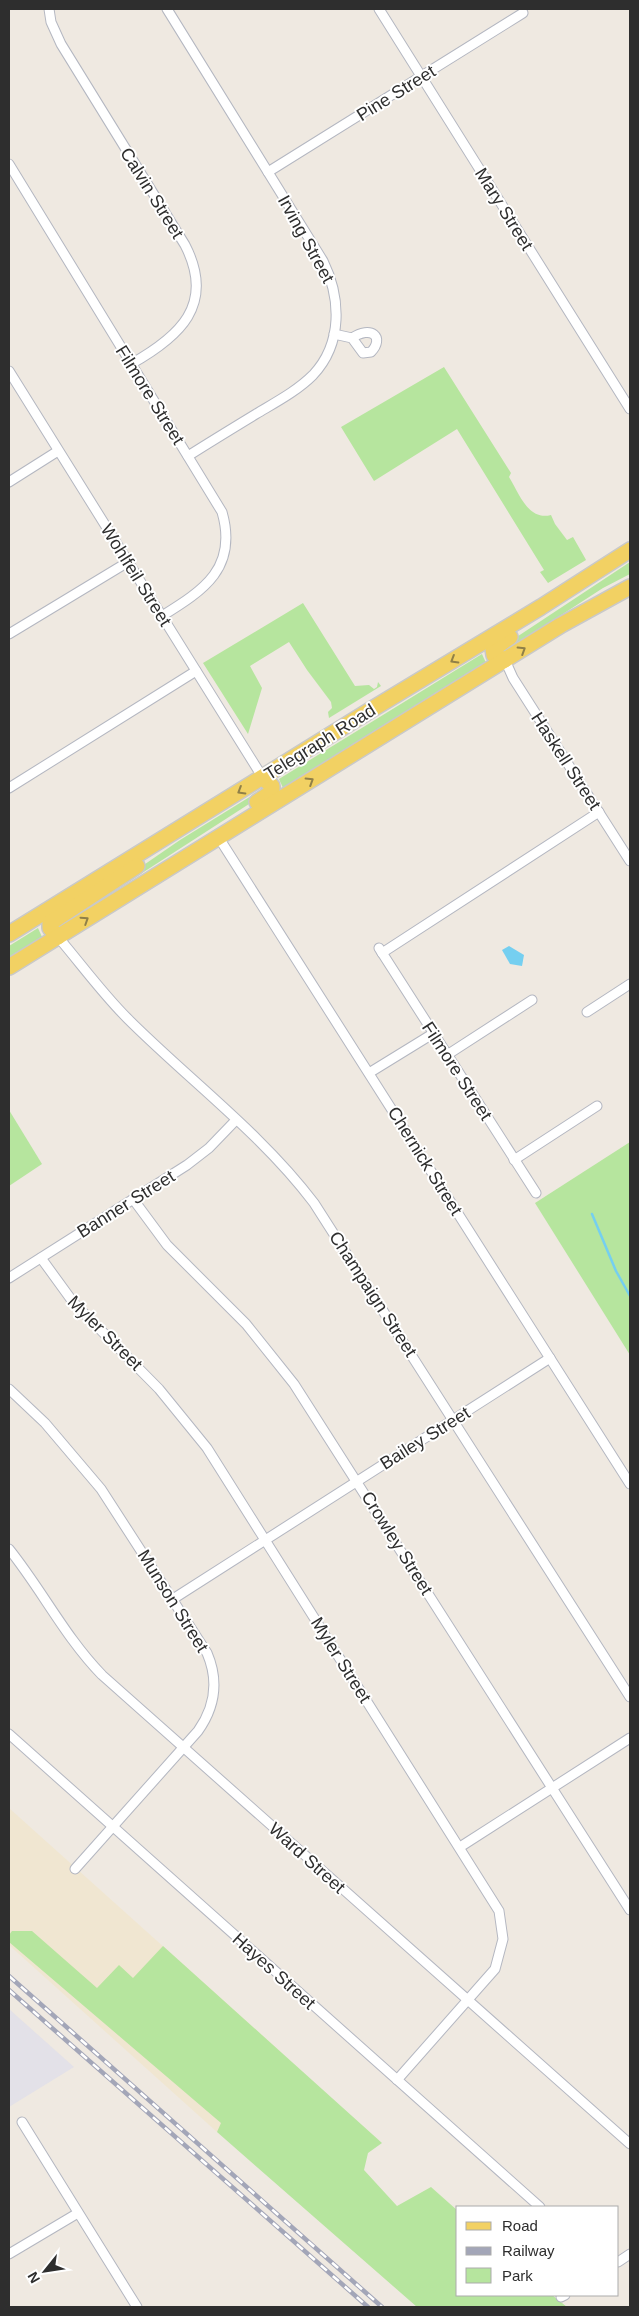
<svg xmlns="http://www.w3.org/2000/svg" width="639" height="2316" viewBox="0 0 639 2316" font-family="Arial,sans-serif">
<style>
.industrial{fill:#e3e1e8}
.education{fill:#f0e6d1}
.green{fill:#b6e59e}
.water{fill:#75cff0}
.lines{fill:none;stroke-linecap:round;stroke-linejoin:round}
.stream{stroke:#75cff0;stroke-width:2.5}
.minor-casing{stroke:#b4b7c1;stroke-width:11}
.primary-casing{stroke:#c9c9c9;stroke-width:18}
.minor{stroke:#fff;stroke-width:9}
.primary{stroke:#f2d163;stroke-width:15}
.rail-casing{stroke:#a3a6b8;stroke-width:4.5}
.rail{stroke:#fff;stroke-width:2.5;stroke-dasharray:8;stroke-linecap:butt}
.oneway{stroke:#908048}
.labels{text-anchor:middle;stroke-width:4;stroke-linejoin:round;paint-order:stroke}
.street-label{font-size:18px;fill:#2e2e2e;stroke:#fff}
</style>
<rect width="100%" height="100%" fill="#efe9e1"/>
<path class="industrial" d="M9,2009L74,2067L9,2107Z"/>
<path class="education" d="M9,1808L283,2054L217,2132L9,1945Z"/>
<g class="green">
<path d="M444,367L511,473L509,477C519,493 528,521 551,515L555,524L567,540L573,537L585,558L586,560L548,583L540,572L544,570L457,429L374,481L341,427Z"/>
<path d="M630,562V574L603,588L504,652L503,649L506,644Z"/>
<path d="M303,603L355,686L369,685L374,689L377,687L378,682L381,686L329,718L328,712L332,708L331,702L307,670L289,642L250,666L262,688L248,734L203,663Z"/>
<path d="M482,654L486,663L283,788L279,779Z"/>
<path d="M261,790L260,797L60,926L58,924L180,840Z"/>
<path d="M38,928L42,937L9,958V946Z"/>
<path d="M9,1110L42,1164L9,1186Z"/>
<path d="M630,1142V1355L535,1203Z"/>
<path d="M12,1931H32L97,1988L119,1965L133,1978L163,1946L382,2143L368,2153L364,2170L397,2206L431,2187L458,2211V2295H552L567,2307H417L217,2132L221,2123L9,1942V1935Z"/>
</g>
<path class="water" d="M509,946L524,955L522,966L510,964L502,950Z"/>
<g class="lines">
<path class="stream" d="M592,1214L616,1271L630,1296"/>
<defs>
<g id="minor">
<path d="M49,9L51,22L61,44L185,245C216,305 179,337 131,364"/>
<path d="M167,9L323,261C341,298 343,343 313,375C297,391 276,402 256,414C233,428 210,442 188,456"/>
<path d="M379,9L630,409"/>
<path d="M9,164L222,512C238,568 204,590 162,616"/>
<path d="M268,172L523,13"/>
<path d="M334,334L352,338C371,325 385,337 371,352L363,353L352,338"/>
<path d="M9,371L263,778"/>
<path d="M9,482L58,451"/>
<path d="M9,634L128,562"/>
<path d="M505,660L513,678L630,861"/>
<path d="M9,788L196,671"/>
<path d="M219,838L630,1484"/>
<path d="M58,937C81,964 102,993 127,1018C189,1080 261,1133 314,1203L630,1697"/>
<path d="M379,948L536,1193"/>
<path d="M382,953L599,812"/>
<path d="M587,1012L630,984"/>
<path d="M447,1055L532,1000"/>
<path d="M369,1073L434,1033"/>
<path d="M514,1160L597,1106"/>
<path d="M133,1199L167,1245L246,1324L294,1384L630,1910"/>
<path d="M41,1258L73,1302L159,1389L207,1448L499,1911L503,1939L495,1969L397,2080"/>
<path d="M9,1278L187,1165L209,1148L236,1120"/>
<path d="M9,1389L45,1423L101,1489L207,1653C219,1681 215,1707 198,1731L75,1869"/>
<path d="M9,1549C42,1590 65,1637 102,1675L630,2144"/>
<path d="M173,1599L550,1358"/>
<path d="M9,1734L540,2207"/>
<path d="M460,1847L630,1738"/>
<path d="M22,2122L137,2307"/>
<path d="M9,2254L78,2213"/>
<path d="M618,2262L630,2254"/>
<path d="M561,2297L565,2295"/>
</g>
<g id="primary">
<path d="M505,660L494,655L493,649L510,637"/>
<path d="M257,802L272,792V786L263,778"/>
<path d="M9,934L369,711L541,607L630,550"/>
<path d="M58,937L50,928V923L137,866"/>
<path d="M9,967L561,625L630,587"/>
</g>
</defs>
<use href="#minor" class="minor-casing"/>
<use href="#primary" class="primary-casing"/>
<use href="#minor" class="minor"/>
<use href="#primary" class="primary"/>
<defs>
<g id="rail">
<path d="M9,1976L382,2307"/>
<path d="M9,1990L368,2307"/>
</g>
</defs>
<use href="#rail" class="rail-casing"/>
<use href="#rail" class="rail"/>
</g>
<defs><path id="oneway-chevron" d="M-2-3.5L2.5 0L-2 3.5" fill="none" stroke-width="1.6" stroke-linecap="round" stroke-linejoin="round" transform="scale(1.25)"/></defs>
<g class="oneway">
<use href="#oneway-chevron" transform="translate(522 650) rotate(-32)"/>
<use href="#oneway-chevron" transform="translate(454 660) rotate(149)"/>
<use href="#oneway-chevron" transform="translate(310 781) rotate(-32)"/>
<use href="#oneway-chevron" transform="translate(241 791) rotate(149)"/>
<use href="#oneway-chevron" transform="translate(85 920) rotate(-33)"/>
</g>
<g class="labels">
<g class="street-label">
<text transform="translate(396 93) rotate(-32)" y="6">Pine Street</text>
<text transform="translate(152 193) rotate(58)" y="6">Calvin Street</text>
<text transform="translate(504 209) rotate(58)" y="6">Mary Street</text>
<text transform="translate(306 239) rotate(61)" y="6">Irving Street</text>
<text transform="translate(150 395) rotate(58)" y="6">Filmore Street</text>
<text transform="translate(136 575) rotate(58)" y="6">Wohlfeil Street</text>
<text transform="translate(320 742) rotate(-32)" y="6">Telegraph Road</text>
<text transform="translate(566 761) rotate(57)" y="6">Haskell Street</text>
<text transform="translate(457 1071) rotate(57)" y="6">Filmore Street</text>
<text transform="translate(425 1161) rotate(58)" y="6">Chernick Street</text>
<text transform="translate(126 1204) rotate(-32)" y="6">Banner Street</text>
<text transform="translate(373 1294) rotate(57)" y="6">Champaign Street</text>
<text transform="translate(105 1333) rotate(45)" y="6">Myler Street</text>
<text transform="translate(425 1438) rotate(-32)" y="6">Bailey Street</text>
<text transform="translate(397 1543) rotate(58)" y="6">Crowley Street</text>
<text transform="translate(173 1601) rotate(58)" y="6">Munson Street</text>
<text transform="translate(341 1660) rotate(58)" y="6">Myler Street</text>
<text transform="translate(307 1858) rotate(42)" y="6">Ward Street</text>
<text transform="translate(274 1971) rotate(42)" y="6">Hayes Street</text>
</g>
</g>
<rect width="639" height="2316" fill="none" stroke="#2e2e2e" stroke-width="20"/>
<rect x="456" y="2206" width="162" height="90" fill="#ffffff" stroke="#ababab"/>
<rect x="466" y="2222" width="25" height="8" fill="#f2d163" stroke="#ababab"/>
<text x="502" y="2231" font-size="15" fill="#2e2e2e">Road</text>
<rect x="466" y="2247" width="25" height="8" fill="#a3a6b8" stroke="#ababab"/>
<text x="502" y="2256" font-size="15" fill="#2e2e2e">Railway</text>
<rect x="466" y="2268" width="25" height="15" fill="#b6e59e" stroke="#ababab"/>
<text x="502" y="2281" font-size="15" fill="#2e2e2e">Park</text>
<g transform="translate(45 2271) rotate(240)" stroke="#ffffff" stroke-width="4" paint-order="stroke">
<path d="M0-4L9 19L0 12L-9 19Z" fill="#2e2e2e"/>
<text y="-8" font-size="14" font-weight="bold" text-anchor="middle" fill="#2e2e2e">N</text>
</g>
</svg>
